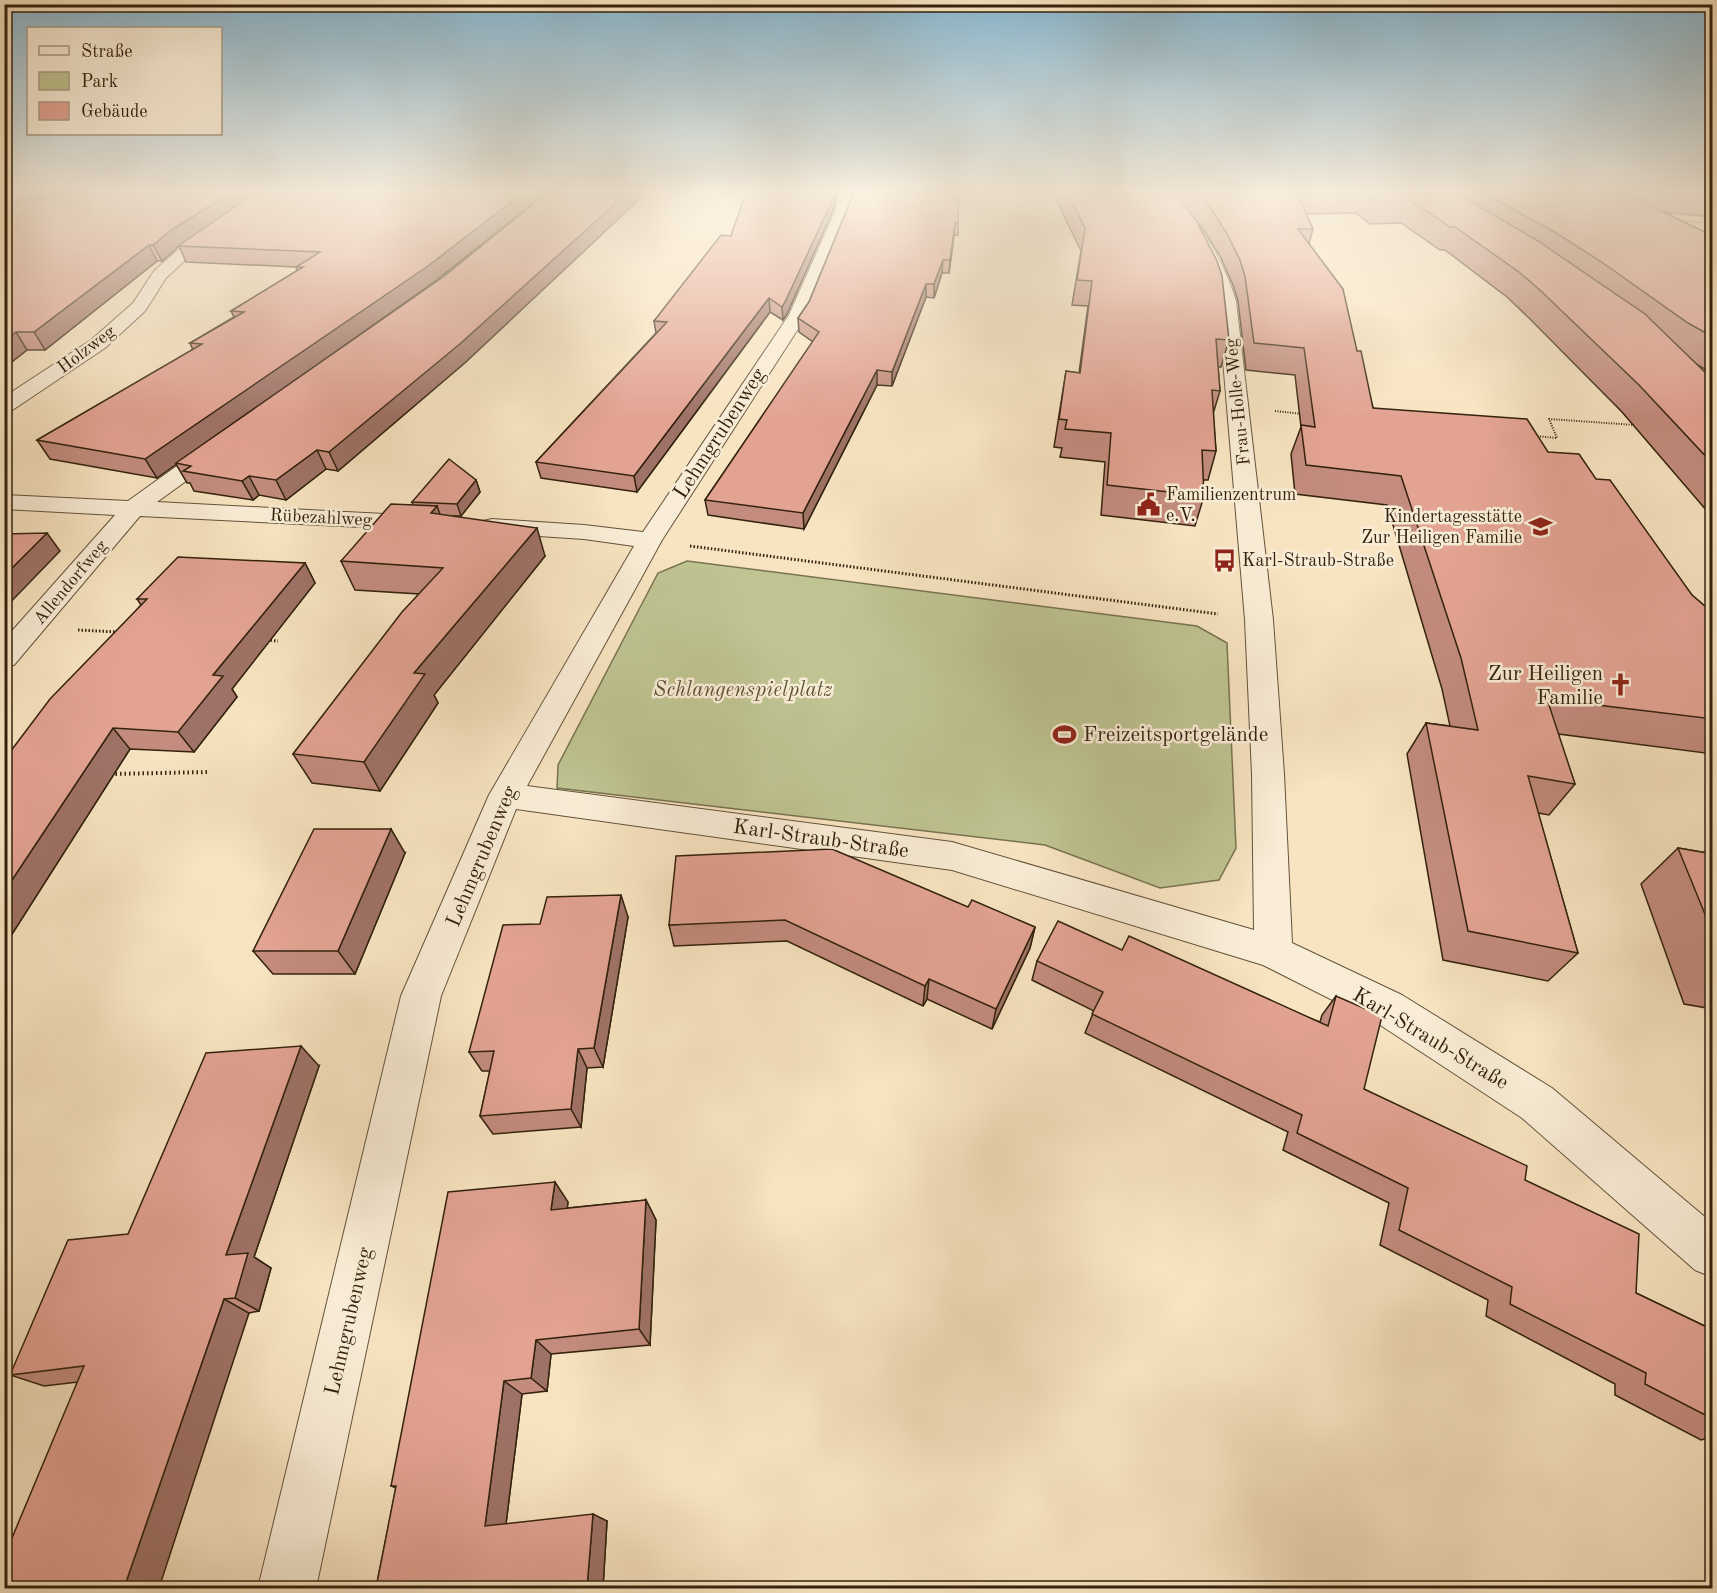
<svg xmlns="http://www.w3.org/2000/svg" width="1717" height="1593" viewBox="0 0 1717 1593" font-family="'Old Standard TT',serif">
<style>
.green{fill:#bfc492;stroke:#797350;stroke-width:1.5}
.lines{fill:none;stroke-linecap:round;stroke-linejoin:round}
.street-casing{stroke:#64523a;stroke-width:2}
.path-far3{stroke:#33220d;stroke-width:1.5;stroke-dasharray:1 1.5;stroke-linecap:butt}
.path-far2{stroke:#33220d;stroke-width:2;stroke-dasharray:1 1.5;stroke-linecap:butt}
.path-far1{stroke:#33220d;stroke-width:3;stroke-dasharray:1.5 2;stroke-linecap:butt}
.path{stroke:#33220d;stroke-width:4;stroke-dasharray:1.5 3;stroke-linecap:butt}
.street{fill:#faedd7;fill-rule:evenodd}
.wall{fill:#c38c7e;stroke:#33220d;stroke-width:1.5}
.shaded-wall{fill:#9f7267;stroke:#33220d;stroke-width:1.5}
.building{fill:#e3a393;stroke:#33220d;stroke-width:1.5}
.labels{text-anchor:middle;stroke-width:5;stroke-linejoin:round;paint-order:stroke}
.far-street-label{font-size:18px;fill:#33220d;stroke:#faedd7}
.far-poi-label{font-size:18px;fill:#33220d;stroke:#faedd7;text-anchor:start}
.street-label{font-size:21px;fill:#33220d;stroke:#faedd7}
.poi-label{font-size:21px;fill:#33220d;stroke:#faedd7;text-anchor:end}
.park-label{font-size:21px;font-style:italic;fill:#5d5335;stroke:#faedd7}
</style>
<rect width="100%" height="100%" fill="#f8e4c1"/>
<filter id="stains"><feTurbulence type="fractalNoise" baseFrequency=".00333" numOctaves="4"/><feColorMatrix values="0 0 0 0 .2 0 0 0 0 .09 0 0 0 0 .02 0 0 0 .5 -.17"/></filter>
<radialGradient id="worn" r=".72"><stop offset=".6" stop-color="#630" stop-opacity="0"/><stop offset="1" stop-color="#630" stop-opacity=".3"/></radialGradient>
<path class="green" d="M687,561L1197,626L1227,643L1236,848L1219,880L1160,888L1045,845L557,788L558,765L658,573Z"/>
<g class="lines">
<defs>
<g id="street">
<path d="M262,193H278L192,254L166,278L145,311L105,348L11,411L4,413V397L91,340L133,303L154,271L180,248Z"/>
<path d="M839,193H853L848,214L807,315L662,540L527,786L952,842L1254,930L1252,774L1245,620L1218,301C1206,256 1185,230 1158,193H1172C1201,225 1223,259 1236,301L1273,620L1284,774L1292,943L1402,995L1552,1088L1712,1223V1277L1695,1270L1522,1118L1374,1021L1263,965L952,870L516,809L441,996L316,1588H258L401,996L489,795L634,546L584,539L492,533L483,531L480,526L483,521L492,519L584,525L643,532L789,315L834,214Z"/>
<path d="M217,441L225,443L228,448L225,453L157,502L422,516L431,518L434,523L431,528L422,530L140,516L14,665L4,667V640L115,515L4,509V495L128,501L209,443Z"/>
</g>
</defs>
<use href="#street" class="street-casing"/>
<path class="path-far3" d="M1676,220L1712,223"/>
<g class="path-far2">
<path d="M1275,411L1303,414"/>
<path d="M1535,436L1557,438L1549,419L1635,425"/>
</g>
<g class="path-far1">
<path d="M690,546L1218,614"/>
<path d="M78,630L118,632"/>
<path d="M267,640L278,641"/>
</g>
<path class="path" d="M111,774L209,772"/>
<use href="#street" class="street"/>
</g>
<g class="wall">
<path d="M4,193H546L434,282L262,404L467,361L338,471L326,469L286,500L259,495L253,500L194,491L190,483H187L176,464L157,478L50,459L37,440L193,350L190,343L234,317L231,311L297,271L296,267L186,262L179,246L162,261H157L45,350H27L4,368Z"/>
<path d="M746,193H838L832,213L787,314L783,320L770,312L637,492L541,478L536,462L656,333L654,321L731,236Z"/>
<path d="M1053,193H1713V217L1663,212L1713,236V374L1696,364L1713,380V518L1622,412L1529,318L1507,297L1445,250H1440L1401,223L1370,224L1356,213L1306,214L1313,229L1309,243L1357,351L1373,408L1548,452L1596,479L1692,595L1713,613V754L1558,734L1575,784L1549,815L1538,813L1578,953L1548,981L1443,960L1407,754L1426,723L1450,726L1442,689L1387,505L1295,494L1291,454L1301,427L1295,375L1246,370L1238,301L1233,285L1220,256L1203,229L1195,219L1229,340L1221,367H1218L1220,391L1213,414L1216,451L1208,480H1203L1204,496L1195,526L1101,515L1105,462L1060,457L1062,448L1054,447L1066,371L1079,373L1088,306L1072,305L1081,251Z"/>
<path d="M850,202L958,223V235H954L949,273H942L934,298L926,297L892,386L877,385L804,529L708,515L705,500L813,342L799,332L798,318L809,302Z"/>
<path d="M476,480L480,492L461,516H452L545,556L434,695L438,703L380,791L312,783L293,754L419,594L355,590L341,561L413,505L412,502Z"/>
<path d="M305,563L315,583L232,689L237,697L194,752L130,749L7,942L4,943V760L141,605L137,599Z"/>
<path d="M1678,848L1713,854V1009L1684,1004L1641,884Z"/>
<path d="M405,853L355,974H273L253,951Z"/>
<path d="M968,907L1035,927L1030,948L992,1029L927,999L923,1006L787,941L674,946L669,925Z"/>
<path d="M628,917L603,1067L587,1068L581,1127L493,1134L480,1116L490,1071H482L469,1052L540,924Z"/>
<path d="M1122,950L1320,1022L1322,1015L1336,996L1364,1089L1525,1180L1636,1293L1713,1330V1437L1701,1440L1615,1395V1384L1486,1316L1488,1300L1380,1245L1389,1203L1283,1150L1288,1132L1085,1033L1094,1011L1032,980L1037,961Z"/>
<path d="M319,1066L254,1257L271,1268L259,1311L249,1313L78,1382L44,1386L10,1375L128,1234Z"/>
<path d="M646,1200L656,1220L650,1345L551,1354L547,1391L522,1394L506,1524L607,1521L603,1588H376L396,1488L391,1486L568,1202L567,1208Z"/>
</g>
<g class="shaded-wall">
<path d="M8,193H82L4,211V194Z"/>
<path d="M230,193H258L179,246L162,261L153,245L171,230Z"/>
<path d="M523,193H546L434,282L157,478L145,459Z"/>
<path d="M627,193H646L467,361L338,471L329,452Z"/>
<path d="M834,193H838L832,213L787,314L783,320L782,307Z"/>
<path d="M955,223L954,235L949,273L950,260Z"/>
<path d="M149,245L157,261L45,350L34,332Z"/>
<path d="M943,260L942,273L934,298V284Z"/>
<path d="M926,284V297L892,386V372Z"/>
<path d="M769,298L770,312L637,492L634,476Z"/>
<path d="M16,332L27,350L4,368V341Z"/>
<path d="M877,370V385L804,529L803,513Z"/>
<path d="M317,450L326,469L286,500L276,480Z"/>
<path d="M249,476L259,495L253,500L242,481Z"/>
<path d="M476,480L480,492L461,516L457,504Z"/>
<path d="M437,506L447,534L431,513Z"/>
<path d="M537,528L545,556L434,695L438,703L380,791L364,762L414,673Z"/>
<path d="M47,533L60,551L4,609V576Z"/>
<path d="M305,563L315,583L232,689L237,697L194,752L178,732L213,675Z"/>
<path d="M113,728L130,749L7,942L4,940V892Z"/>
<path d="M391,829L405,853L355,974L338,951Z"/>
<path d="M621,895L628,917L603,1067L594,1048Z"/>
<path d="M1035,927L1030,948L992,1029L996,1009Z"/>
<path d="M929,979L927,999L923,1006L925,986Z"/>
<path d="M301,1046L319,1066L254,1257L271,1268L259,1311L235,1298L226,1255Z"/>
<path d="M578,1049L587,1068L581,1127L571,1109Z"/>
<path d="M555,1182L568,1202L565,1230L551,1210Z"/>
<path d="M646,1200L656,1220L650,1345L639,1329Z"/>
<path d="M224,1299L249,1313L159,1588H124Z"/>
<path d="M536,1340L551,1354L547,1391L531,1378Z"/>
<path d="M504,1381L522,1394L505,1532L485,1526Z"/>
<path d="M593,1514L607,1521L603,1588H587Z"/>
</g>
<g class="building">
<path d="M65,193H230L171,230L153,245H149L34,332H16L4,341V207Z"/>
<path d="M255,193H523L428,266L145,459L37,440L202,344L190,343L244,312L231,311L303,267H296L320,252L178,246Z"/>
<path d="M547,193H627L461,343L329,452L317,450L276,480L249,476L242,481L183,471L191,466L176,463L443,277Z"/>
<path d="M746,193H834L832,201L786,300L782,307L769,298L634,476L536,462L667,322L654,321L721,235L731,236Z"/>
<path d="M852,193H959L958,223H955L950,260H943L934,284H926L892,372L877,370L803,513L705,500L819,332L798,318L809,302L850,202Z"/>
<path d="M1067,193H1176L1197,222L1217,261L1222,276L1229,340L1216,339L1220,391L1212,390L1216,451L1202,450L1204,496L1107,485L1111,433L1065,429L1067,420L1059,419L1066,371L1080,373L1092,281L1077,280L1085,228Z"/>
<path d="M1197,193H1297L1313,229H1298L1343,289L1357,351H1361L1373,408L1527,419L1548,452L1579,454L1596,479L1610,480L1692,595L1713,613V719L1547,699L1575,784L1528,776L1578,953L1468,931L1426,723L1478,730L1461,658L1401,476L1306,465L1301,425L1315,427L1304,348L1254,343L1245,276L1240,260L1226,232L1209,206Z"/>
<path d="M1366,193H1456L1538,241L1645,314L1713,380V464L1639,385L1542,292L1519,272L1455,227H1450L1410,200L1378,201Z"/>
<path d="M1483,193H1623L1713,236V337L1688,323L1603,263L1553,231Z"/>
<path d="M449,459L476,480L457,504L412,502Z"/>
<path d="M391,504L437,506L431,513L537,528L414,673L425,674L364,762L293,754L402,612L443,568L341,561Z"/>
<path d="M47,533L4,576V534Z"/>
<path d="M178,557L305,563L213,675L223,676L178,732L113,728L4,892V760L50,699L147,599H137Z"/>
<path d="M314,829H391L338,951H253Z"/>
<path d="M1678,848L1713,854V934Z"/>
<path d="M832,849L968,907L972,900L1035,927L996,1009L929,979L925,986L785,920L669,925L676,856Z"/>
<path d="M621,895L594,1048L578,1049L571,1109L480,1116L494,1051L469,1052L503,925L540,924L547,897Z"/>
<path d="M1058,921L1122,950L1129,936L1328,1026L1336,996L1382,1016L1364,1089L1527,1166L1525,1180L1639,1234L1636,1293L1713,1330V1419L1645,1384L1646,1373L1510,1304L1512,1287L1399,1230L1408,1188L1297,1133L1302,1115L1092,1014L1103,992L1037,961Z"/>
<path d="M301,1046L226,1255L248,1253L235,1298L224,1299L124,1588H4V1557L84,1366L10,1375L68,1240L128,1234L206,1053Z"/>
<path d="M555,1182L551,1210L646,1200L639,1329L536,1340L531,1378L504,1381L485,1526L593,1514L587,1588H376L396,1486H391L448,1192Z"/>
</g>
<linearGradient id="sky" x2="0" y2="1"><stop stop-color="#8ab8d1"/><stop offset="0.46" stop-color="#fcf3e3"/><stop offset="1" stop-color="#fcf3e3" stop-opacity="0"/></linearGradient>
<rect width="1717" height="416" fill="url(#sky)"/>
<defs>
<symbol id="civic-bare" viewBox="-9 -9 18 18"><path d="M-.6-6.5H3V-4.5H.6V-3L4-1V1h2V6H-6V1h2V-1L-.6-3ZM-1.2 2.5V6h2.4V2.5Z" fill="#8f2418" stroke="#faedd7" stroke-width="2.5" paint-order="stroke"/></symbol>
<symbol id="school-bare" viewBox="-9 -9 18 18"><path d="M0-5L7-2L0 1L-7-2ZM-4 1L0 2.5L4 1V4Q0 6-4 4Z" fill="#8f2418" stroke="#faedd7" stroke-width="2.5" paint-order="stroke"/></symbol>
<symbol id="bus-bare" viewBox="-9 -9 18 18"><path d="M-5-6H5V4H4V6H2V4H-2V6H-4V4H-5ZM-3.5-4V0h7V-4ZM-3.5 1.2v1.5H-2V1.2ZM2 1.2v1.5H3.5V1.2Z" fill="#8f2418" stroke="#faedd7" stroke-width="2.5" paint-order="stroke"/></symbol>
<symbol id="church-bare" viewBox="-9 -9 18 18"><path d="M-1.2-6h2.4v3.5h3.3v2.4h-3.3V6h-2.4V-.1h-3.3v-2.4h3.3Z" fill="#8f2418" stroke="#faedd7" stroke-width="2.5" paint-order="stroke"/></symbol>
<symbol id="stadium-bare" viewBox="-9 -9 18 18"><path d="M0-5a6.5 5 0 1 0 0 10a6.5 5 0 1 0 0-10ZM-3.5-1.8h7v3.6h-7Z" fill="#8f2418" stroke="#faedd7" stroke-width="2.5" paint-order="stroke"/></symbol>
</defs>
<g fill-rule="evenodd">
<use href="#civic-bare" x="1132" y="488" width="33" height="33"/>
<use href="#school-bare" x="1524" y="510" width="33" height="33"/>
<use href="#bus-bare" x="1208" y="544" width="33" height="33"/>
<use href="#church-bare" x="1604" y="668" width="33" height="33"/>
<use href="#stadium-bare" x="1048" y="718" width="33" height="33"/>
</g>
<g class="labels">
<g class="far-street-label">
<text transform="translate(86 349) rotate(-37)" y="6">Holzweg</text>
<text transform="translate(1237 402) rotate(-96)" y="6">Frau-Holle-Weg</text>
<text transform="translate(321 517) rotate(3)" y="6">Rübezahlweg</text>
<text transform="translate(70 582) rotate(-50)" y="6">Allendorfweg</text>
</g>
<g class="far-poi-label">
<text x="1166" y="500">Familienzentrum<tspan x="1166" dy="21">e.V.</tspan></text>
<text x="1522" y="522" text-anchor="end">Kindertagesstätte<tspan x="1522" dy="21">Zur Heiligen Familie</tspan></text>
<text x="1242" y="566">Karl-Straub-Straße</text>
</g>
<g class="street-label">
<text transform="translate(719 433) rotate(-57)" y="7">Lehmgrubenweg</text>
<text transform="translate(821 838) rotate(8)" y="7">Karl-Straub-Straße</text>
<text transform="translate(481 856) rotate(-67)" y="7">Lehmgrubenweg</text>
<text transform="translate(1431 1038) rotate(31)" y="7">Karl-Straub-Straße</text>
<text transform="translate(348 1321) rotate(-77)" y="7">Lehmgrubenweg</text>
</g>
<g class="poi-label">
<text x="1603" y="680">Zur Heiligen<tspan x="1603" dy="24">Familie</tspan></text>
<text x="1083" y="741" text-anchor="start">Freizeitsportgelände</text>
</g>
<g class="park-label">
<text x="743" y="696">Schlangenspielplatz</text>
</g>
</g>
<rect width="1717" height="1593" fill="none" stroke="#f8e4c1" stroke-width="24"/>
<rect x="6" y="6" width="1705" height="1581" fill="none" stroke="#33220d" stroke-width="3"/>
<rect x="12" y="12" width="1693" height="1569" fill="none" stroke="#33220d" stroke-width="1.5"/>
<rect x="27" y="27" width="195" height="108" fill="#faedd7" stroke="#aa9c86" stroke-width="1.5"/>
<rect x="39" y="46" width="30" height="9" fill="#faedd7" stroke="#aa9c86" stroke-width="1.5"/>
<text x="81" y="57" font-size="18" fill="#33220d">Straße</text>
<rect x="39" y="72" width="30" height="18" fill="#bfc492" stroke="#aa9c86" stroke-width="1.5"/>
<text x="81" y="87" font-size="18" fill="#33220d">Park</text>
<rect x="39" y="102" width="30" height="18" fill="#e3a393" stroke="#aa9c86" stroke-width="1.5"/>
<text x="81" y="117" font-size="18" fill="#33220d">Gebäude</text>
<rect width="100%" height="100%" filter="url(#stains)"/>
<rect width="100%" height="100%" fill="url(#worn)"/>
</svg>
